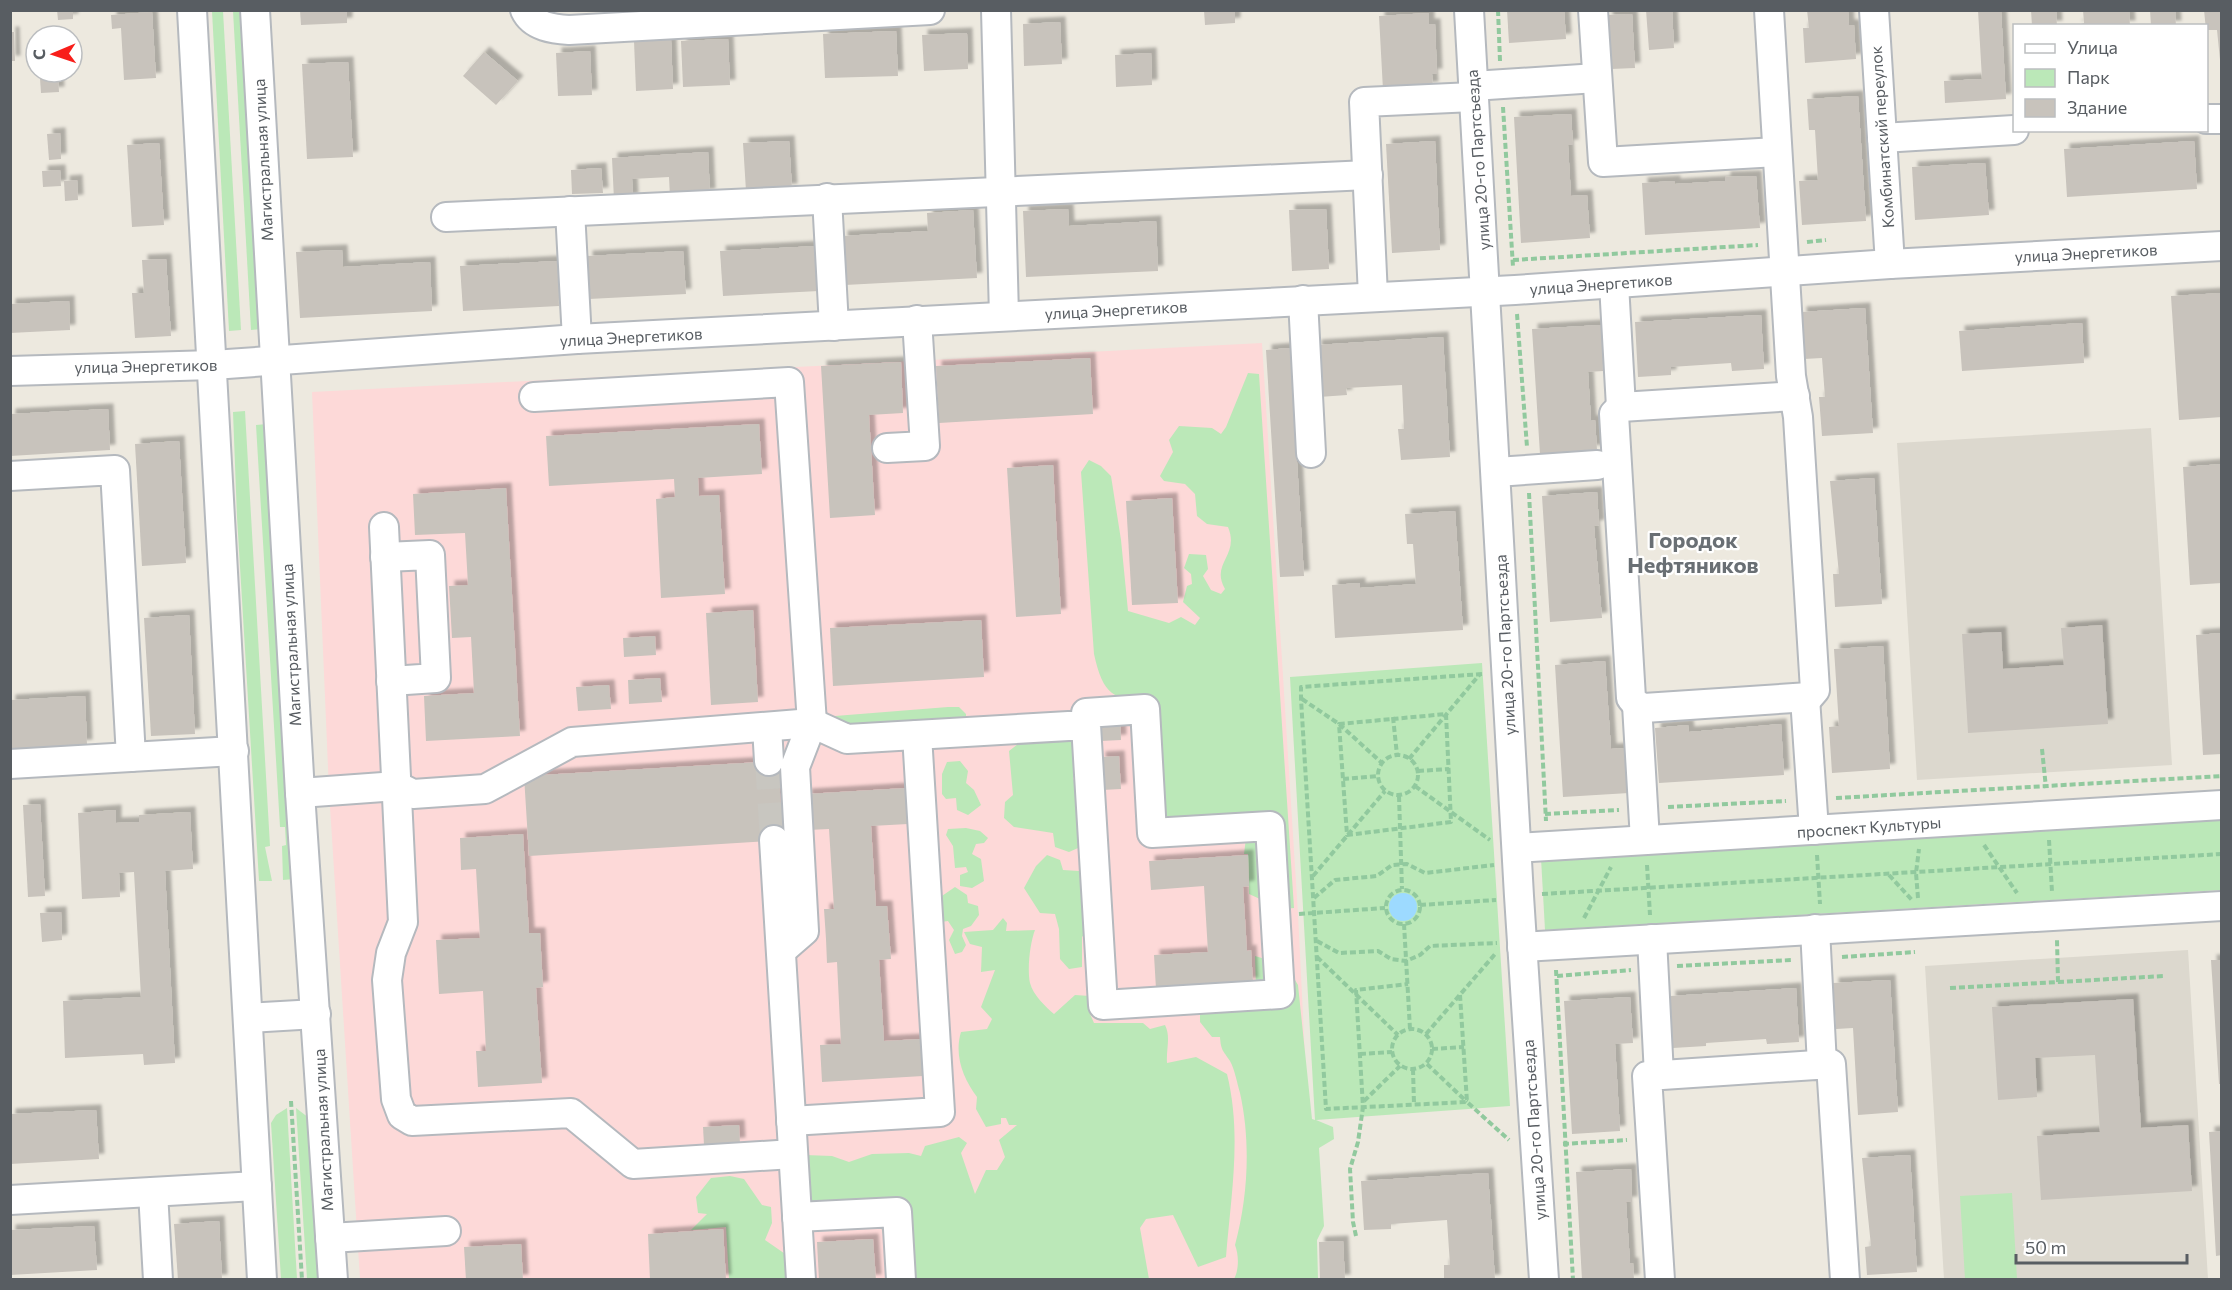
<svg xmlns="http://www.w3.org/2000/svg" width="2232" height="1290" viewBox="0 0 2232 1290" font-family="Commissioner,sans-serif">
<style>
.education{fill:#dcd8ce}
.medical{fill:#fdd9d8}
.green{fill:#bbe8b8}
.water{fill:#9ddaff}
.building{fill:#c8c3bc;filter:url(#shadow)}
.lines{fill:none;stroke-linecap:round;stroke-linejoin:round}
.minor-tunnel{stroke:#c8c6c0;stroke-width:28;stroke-dasharray:28 14;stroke-linecap:butt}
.minor-casing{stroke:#b5b9be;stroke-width:32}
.path{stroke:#91c99e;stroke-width:4;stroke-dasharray:6 3;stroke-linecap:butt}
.minor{stroke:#fff;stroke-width:28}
.labels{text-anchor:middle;stroke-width:4.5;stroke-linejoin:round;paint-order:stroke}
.street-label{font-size:16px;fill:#585d62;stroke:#fff}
.district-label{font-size:22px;font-weight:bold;fill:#696f74;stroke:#fff}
</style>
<defs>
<filter id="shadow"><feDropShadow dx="5.5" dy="-5.5" stdDeviation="1.5" flood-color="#0004"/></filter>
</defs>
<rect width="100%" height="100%" fill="#ede9df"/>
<g class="education">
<path d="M2151,428L2172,765L1917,780L1897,443Z"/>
<path d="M2188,950L2208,1279H1944L1925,966Z"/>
</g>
<path class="medical" d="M1262,343L1298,914L1316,1279H360L329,791L312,392Z"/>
<g class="green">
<path d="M212,11H223L241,330L229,331Z"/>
<path d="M233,11H242L261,329L251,330Z"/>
<path d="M1248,373L1259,374L1294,908L1282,909L1249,894L1248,854H1244L1246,838L1155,830L1152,703C1113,700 1103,695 1094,654L1081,472L1089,460L1101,466L1111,476L1121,540L1128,611L1169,623L1181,617L1195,625L1200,618L1183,602L1187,586L1192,584L1191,574L1184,568L1189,554L1206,555L1208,569L1203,576L1211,590L1221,594L1225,589C1210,563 1240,556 1228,527L1207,524L1197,516L1195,494L1185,484L1164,481L1160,476L1173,452L1169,440L1179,426L1212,428L1221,434L1226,427Z"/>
<path d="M245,411L270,846L265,847L272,881H259L237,517L233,412Z"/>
<path d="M267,424L294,879L283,880L282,846L286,845L285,827H280L256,425Z"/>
<path d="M1482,663L1510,1106L1316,1120L1333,1127L1334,1139L1319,1148L1324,1226L1317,1240L1318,1279H1234C1239,1270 1239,1255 1235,1245C1248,1197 1251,1142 1240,1093C1237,1083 1235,1070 1230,1061C1223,1050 1221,1051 1220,1037H1212L1200,1022V1008L1256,988L1255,956L1286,965L1298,985L1312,1119L1315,1120L1290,677Z"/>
<path d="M948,707H959L966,714V722L848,737L829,722L835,716Z"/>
<path d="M1068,733C1078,748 1084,763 1073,778L1077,789L1086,799L1076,807L1083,837L1078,848L1069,852L1055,847L1053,833L1014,827L1004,818L1005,802L1013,795L1009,751L1028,736Z"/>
<path d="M960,761L968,771L966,783L974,790L981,805L968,815L957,810L956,798L946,799L942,794V774L947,762Z"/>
<path d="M2221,817V890L1545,930L1541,858Z"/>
<path d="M966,828L980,831L988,838L984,843L976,844L972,854L981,859L984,881L972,888L960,886V875L968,872L966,867L955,868L953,846L946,835L948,829Z"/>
<path d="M1047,855L1060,860L1063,870L1079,871L1087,876L1092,925L1082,937V967L1069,969L1060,959L1059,929L1055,914L1040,913L1024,888L1036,866Z"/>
<path d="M955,887L967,895L968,903L978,906L979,915L971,926L963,929L962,936L966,945L962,952L955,954L949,940L954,930L948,921L941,922L939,898Z"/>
<path d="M1003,918L1007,923L1006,931L1035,930C1030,943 1027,969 1030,983C1033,995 1046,1007 1054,1014L1075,995L1090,996L1098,1001L1090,1014L1094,1023H1143L1150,1029L1165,1025C1171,1037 1166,1049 1167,1063L1196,1057L1227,1074C1242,1135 1231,1195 1226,1257L1198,1267L1173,1215L1146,1219L1140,1228L1149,1279H896L881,1227L803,1207L805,1155L832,1156L849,1162L872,1154L909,1153L921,1156L925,1146L959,1137L967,1143L961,1153L975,1194L986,1170H997L1005,1157L999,1140L1017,1125H1009L1006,1118H1001V1124L986,1127L976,1109L977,1097C963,1078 954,1055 961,1032L987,1029L992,1019L981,1007L995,970L981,972L982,947L970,944L964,932L993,930Z"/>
<path d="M287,1108L297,1279H281L271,1123L276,1115Z"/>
<path d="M296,1108L309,1118L318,1279H307Z"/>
<path d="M730,1176L744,1179L762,1205L771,1207L772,1223L765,1240L791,1258L794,1279H729L726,1227L691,1230L707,1214L698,1213L696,1197L711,1178Z"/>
<path d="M2012,1193L2017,1279H1965L1960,1196Z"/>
</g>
<circle class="water" cx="1403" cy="907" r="14"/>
<g class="building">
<path d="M57,10H73V19L58,20Z"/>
<path d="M300,10H347V23L301,25Z"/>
<path d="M1204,10H1235V23L1205,25Z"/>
<path d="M1507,10H1564L1566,39L1509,43Z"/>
<path d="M1646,10H1672L1674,48L1649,50Z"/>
<path d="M1807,10H1848L1849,25H1854L1856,59L1805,63L1803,28H1809Z"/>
<path d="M1978,10H2001L2006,99L1945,103L1944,81L1982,79Z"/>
<path d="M2031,10H2056L2057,26H2032Z"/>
<path d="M2083,10H2129L2130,26H2075L2084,23Z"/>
<path d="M2150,10H2175L2176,26H2151Z"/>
<path d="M2204,10H2222V80L2217,30H2206Z"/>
<path d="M152,12L156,78L124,80L121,28L112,29L111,15Z"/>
<path d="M1429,13V24H1435L1437,74H1432L1433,87L1383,90L1379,16Z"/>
<path d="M1632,14L1635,68L1611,69L1607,15Z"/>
<path d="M1060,22L1062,64L1024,66L1023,24Z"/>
<path d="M896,31L898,76L825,78L823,34Z"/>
<path d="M10,32H14L15,61H10Z"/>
<path d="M967,33L968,69L924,71L922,35Z"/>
<path d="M728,39L730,85L683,87L681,41Z"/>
<path d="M671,40L673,89L636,91L634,41Z"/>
<path d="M590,51L592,95L558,96L556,53Z"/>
<path d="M484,52L518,81L496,105L463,76Z"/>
<path d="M1151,53L1152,85L1116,87L1115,55Z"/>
<path d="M348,62L353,157L307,159L302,64Z"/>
<path d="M58,77L59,92L41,93L40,78Z"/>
<path d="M1858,96L1866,221L1802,225L1799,181L1818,180L1815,130H1809L1807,99Z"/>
<path d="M1571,114L1573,145H1568L1571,196L1587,195L1590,238L1521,243L1514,117Z"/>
<path d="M60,133L61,159L49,160L47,134Z"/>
<path d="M789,141L792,189L746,191L743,143Z"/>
<path d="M1435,141L1440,250L1392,253L1386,144Z"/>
<path d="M2194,141L2197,189L2067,197L2064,149Z"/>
<path d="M159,143L164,225L132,227L127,145Z"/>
<path d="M708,152L710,194L670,197L669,177L632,179L633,199L614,200L612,158Z"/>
<path d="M1985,163L1989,215L1915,220L1912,167Z"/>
<path d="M601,168L603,193L572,194L571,170Z"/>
<path d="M60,170L61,186L43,187L42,171Z"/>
<path d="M1756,176L1760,228L1645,235L1642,183L1675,181V184L1725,181V177Z"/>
<path d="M77,180L78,200L65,201L64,181Z"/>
<path d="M1068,209L1069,226L1156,221L1158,271L1026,277L1023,211Z"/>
<path d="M1326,209L1329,269L1292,271L1289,210Z"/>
<path d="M973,210L977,278L845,285L842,236L928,231L927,213Z"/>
<path d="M817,246L819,291L723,296L720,251Z"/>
<path d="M342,250L343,267L430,262L432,311L300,318L296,252Z"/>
<path d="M683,251L686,294L589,299L587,256Z"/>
<path d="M166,259L171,336L135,338L132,293H144L142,260Z"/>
<path d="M557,261L559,306L463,311L460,266Z"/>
<path d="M2222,293V417L2179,420L2171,296Z"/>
<path d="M69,301L70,330L10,333V304Z"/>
<path d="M1865,308L1873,433L1822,436L1819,397H1825L1822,358L1804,359L1801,312Z"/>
<path d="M1761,315L1764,369L1732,371L1731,363L1671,367V375L1638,377L1635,322Z"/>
<path d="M2082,323L2084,363L1962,371L1959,331Z"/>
<path d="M1601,325L1603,371L1588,372L1591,421L1595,420L1597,450L1540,454L1532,329Z"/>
<path d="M1443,337L1450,457L1401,460L1398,429H1404L1402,385L1346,388L1347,395L1319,397L1316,345Z"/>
<path d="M1290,348L1304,576L1280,577L1266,350Z"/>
<path d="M1090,358L1093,414L939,423L936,366Z"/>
<path d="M901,362L903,413L869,415L875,515L830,518L821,366Z"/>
<path d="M108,409L110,450L10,456V414Z"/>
<path d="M759,424L762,474L698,478L699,496L719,495L725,594L661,598L656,499L675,497L674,479L549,486L546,436Z"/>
<path d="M179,441L186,563L142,566L135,444Z"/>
<path d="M2222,464V583L2190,585L2183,467Z"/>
<path d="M1053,465L1061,614L1016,617L1007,468Z"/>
<path d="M1874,478L1882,604L1835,607L1833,574H1839L1830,481Z"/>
<path d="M506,488L520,736L426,741L424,696L474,693L471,637L452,638L449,586L468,585L465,533L415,535L413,494Z"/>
<path d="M1597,492L1599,525L1594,526L1602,618L1550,622L1542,496Z"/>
<path d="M1172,498L1178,603L1132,605L1126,501Z"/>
<path d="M1455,511L1463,630L1335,638L1332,585L1360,583V588L1416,584L1413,544H1407L1405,514Z"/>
<path d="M753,610L758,702L711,705L706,613Z"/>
<path d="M189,615L195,734L151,736L144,618Z"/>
<path d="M981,620L984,677L833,686L830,628Z"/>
<path d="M2102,625L2108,724L1968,733L1962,634L2001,632L2003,669L2064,665L2061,628Z"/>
<path d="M2222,633V754L2203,755L2196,635Z"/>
<path d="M655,636L656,655L624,657L623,638Z"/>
<path d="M1883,646L1890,769L1832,773L1829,727L1839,726L1834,649Z"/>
<path d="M1605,661L1611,749L1626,748L1629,793L1563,797L1555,665Z"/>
<path d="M660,678L662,702L629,704L628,680Z"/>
<path d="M609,685L611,709L578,711L576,687Z"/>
<path d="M85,696L87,745L10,749V700Z"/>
<path d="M1120,717L1121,740L1101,741L1100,719Z"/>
<path d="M1781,724L1784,775L1659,783L1655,728L1688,725L1689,732Z"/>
<path d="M1119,756L1121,789L1102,790L1100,757Z"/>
<path d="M778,761L783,840L529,856L524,776Z"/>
<path d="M906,788L908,824L871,826L876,906H887L891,959L879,960L884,1041L921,1039L923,1076L822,1082L820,1045L841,1044L837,962L827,963L826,939L824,909H834L829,829L808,830L806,794Z"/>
<path d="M40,804L45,896L28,897L23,805Z"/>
<path d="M116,810V823L139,822V815L190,812L193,869L165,871L175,1063L144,1065L143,1054L65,1058L63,1001L141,997L134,872L119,873L120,897L82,899L78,813Z"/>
<path d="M523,834L529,933H540L543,987L536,988L542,1083L478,1087L476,1051H486L483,991L439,994L436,940L480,938L476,869L461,870L460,838Z"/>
<path d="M1248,855L1249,886L1243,887L1247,951L1251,950L1253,983L1156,989L1154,955L1208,952L1204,886L1151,890L1149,861Z"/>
<path d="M61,912L62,940L42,942L40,913Z"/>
<path d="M2211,960H2222V1084H2219Z"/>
<path d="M1890,980L1898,1112L1858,1115L1853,1028L1836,1029L1833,983Z"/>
<path d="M1796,988L1799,1042L1767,1044L1766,1039L1706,1043V1046L1673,1048L1670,996Z"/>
<path d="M1630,997L1633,1043L1615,1044L1620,1131L1572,1134L1564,1001Z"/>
<path d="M2133,999L2141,1128L2188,1125L2192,1191L2041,1200L2037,1136L2100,1132L2095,1055L2035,1058L2037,1097L1998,1100L1992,1007Z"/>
<path d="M96,1110L99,1159L10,1164V1114Z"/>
<path d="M739,1125L740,1143L704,1145L703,1127Z"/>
<path d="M2222,1131V1255L2216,1256L2209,1132Z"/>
<path d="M1910,1155L1917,1272L1867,1275L1865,1247L1871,1246L1862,1158Z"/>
<path d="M1631,1169L1632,1202H1626L1630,1263H1633L1634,1280H1582L1576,1172Z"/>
<path d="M1488,1173L1495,1280H1444V1265H1450L1447,1220L1391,1224V1229L1364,1230L1361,1181Z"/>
<path d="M219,1221L222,1280H178L174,1224Z"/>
<path d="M94,1226L97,1270L10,1275V1230Z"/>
<path d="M723,1229L726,1280H650L648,1234Z"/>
<path d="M873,1239L876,1280H819L817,1242Z"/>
<path d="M1343,1241L1345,1280H1320L1319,1242Z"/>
<path d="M521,1244L523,1280H466L464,1247Z"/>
</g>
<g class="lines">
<path class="minor-tunnel" d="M769,761L774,840"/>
<defs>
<g id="minor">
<path d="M192,10L262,1280"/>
<path d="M255,10L300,793L333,1280"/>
<path d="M525,10C533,27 554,29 569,30L930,10"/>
<path d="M996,10L1004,316"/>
<path d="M1469,10L1519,896L1544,1280"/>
<path d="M1593,10L1603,162L1777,152"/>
<path d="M1874,10L1890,264"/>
<path d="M1473,86L1597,78"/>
<path d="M2206,119H2222"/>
<path d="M1882,138L2014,130"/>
<path d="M827,198L834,326"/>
<path d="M570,211L577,339"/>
<path d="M446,217L1368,175"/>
<path d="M1614,284L1621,407L1795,396"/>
<path d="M1373,296L1364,102L1473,97"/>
<path d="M1303,300L1311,453"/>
<path d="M10,371L213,365L577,339L1515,290L1890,264L2222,246"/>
<path d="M534,397L789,382L812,723L795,767L804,931L781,951"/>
<path d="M1621,407L1614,414L1631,698L1637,705L1644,708L1809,697L1815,690L1798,417L1791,376L1769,10"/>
<path d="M887,448L925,446L917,320"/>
<path d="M1496,472L1597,465"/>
<path d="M10,476L115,470L131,757"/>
<path d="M384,527L403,922L391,953L387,980L396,1099L402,1115L412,1121L571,1113L633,1164L793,1154"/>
<path d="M385,557L430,555L436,678L391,681"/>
<path d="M1805,698L1814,830"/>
<path d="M1637,705L1645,840"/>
<path d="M767,727L769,761"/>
<path d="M10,764L234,751"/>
<path d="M300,793L397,786L413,794L485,789L572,742L812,723L847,739L1086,725V713L1145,709L1152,833L1270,826L1280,994L1103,1005L1086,725"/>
<path d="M774,840L801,1280"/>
<path d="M1517,848L2222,805"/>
<path d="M1815,929L1822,1065"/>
<path d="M1652,939L1659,1075"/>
<path d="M1522,947L2222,906"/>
<path d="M248,1018L316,1014"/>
<path d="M791,1121L940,1112L917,735"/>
<path d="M153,1192L158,1280"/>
<path d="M10,1200L257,1186"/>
<path d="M797,1217L897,1212L901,1280"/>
<path d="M330,1238L446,1231"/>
<path d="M1660,1280L1647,1076L1831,1064L1845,1280"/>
</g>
</defs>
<use href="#minor" class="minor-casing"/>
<g class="path">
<path d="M1498,10L1500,61"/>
<path d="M1503,107L1513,267"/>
<path d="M1807,242L1826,240"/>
<path d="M1513,260L1758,245"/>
<path d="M1517,314L1527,447"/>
<path d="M1529,493L1546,821"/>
<path d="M1482,674L1301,687V699L1326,1109L1467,1102L1509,1140"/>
<path d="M1302,699L1339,724L1382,763"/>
<path d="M1446,714L1451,822L1347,835L1339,724Z"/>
<path d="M1393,717L1397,755"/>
<path d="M2042,749L2046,788"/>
<circle cx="1398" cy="775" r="20"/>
<path d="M1409,759L1480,674"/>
<path d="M1418,771L1449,769"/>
<path d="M1343,779L1378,776"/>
<path d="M1415,786L1490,840"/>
<path d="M1399,796L1402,889"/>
<path d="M1836,798L2222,776"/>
<path d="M1668,807L1786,801"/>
<path d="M1545,814L1619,810"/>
<path d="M2049,840L2052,892"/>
<path d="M1984,845L2017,893"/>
<path d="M1817,855L1820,904"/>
<path d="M1647,865L1650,915"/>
<path d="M1889,875L1912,900"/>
<path d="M1313,876L1385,791"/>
<circle cx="1403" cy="907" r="17"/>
<path d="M1542,894L2222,854"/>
<path d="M1314,898L1335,880L1377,876L1392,865L1407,864L1425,873L1494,865"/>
<path d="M1918,898L1916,873L1919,849"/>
<path d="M1420,905L1496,900"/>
<path d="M1299,914L1385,908"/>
<path d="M1584,918L1611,867"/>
<path d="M1404,924L1410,1029"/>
<path d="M1317,941L1339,953L1378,951L1391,959L1406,961L1420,955L1430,946L1497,943"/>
<path d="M1317,957L1398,1035"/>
<path d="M1842,957L1915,952"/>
<path d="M1677,966L1792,960"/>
<path d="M1556,970L1573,1280"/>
<path d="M1557,976L1631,970"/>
<path d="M2058,982L2164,976"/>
<path d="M1950,988L2058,982L2057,940"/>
<path d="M1460,995L1467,1102"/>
<circle cx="1412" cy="1049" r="20"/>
<path d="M1426,1034L1496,953"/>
<path d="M1432,1049L1464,1047"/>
<path d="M1360,1054L1392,1052"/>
<path d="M1427,1064L1467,1102"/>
<path d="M1413,1069L1414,1104"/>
<path d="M291,1101L302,1280"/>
<path d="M1364,1101L1400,1066"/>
<path d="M1563,1144L1627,1140"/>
<path d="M1356,1236L1353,1222L1350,1169L1358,1142L1363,1107L1356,990L1408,984"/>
</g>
<use href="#minor" class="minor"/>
</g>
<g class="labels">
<g class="street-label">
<text transform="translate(1882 137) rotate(-94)" y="6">Комбинатский переулок</text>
<text transform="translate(263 160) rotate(-93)" y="6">Магистральная улица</text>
<text transform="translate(1478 160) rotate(-94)" y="6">улица 20-го Партсъезда</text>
<text transform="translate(2086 253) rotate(-3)" y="6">улица Энергетиков</text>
<text transform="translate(1601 284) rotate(-4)" y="6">улица Энергетиков</text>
<text transform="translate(1116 310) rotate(-3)" y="6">улица Энергетиков</text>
<text transform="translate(631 337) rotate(-3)" y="6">улица Энергетиков</text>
<text transform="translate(146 366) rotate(-1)" y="6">улица Энергетиков</text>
<text transform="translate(291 645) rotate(-93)" y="6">Магистральная улица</text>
<text transform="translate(1505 645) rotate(-93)" y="6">улица 20-го Партсъезда</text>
<text transform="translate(1869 827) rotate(-4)" y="6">проспект Культуры</text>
<text transform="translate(323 1130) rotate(-93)" y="6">Магистральная улица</text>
<text transform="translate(1534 1130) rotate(-94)" y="6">улица 20-го Партсъезда</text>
</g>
<g class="district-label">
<text x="1693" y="548">Городок<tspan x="1693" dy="25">Нефтяников</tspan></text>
</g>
</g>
<rect width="2232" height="1290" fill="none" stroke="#585d62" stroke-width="24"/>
<rect x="2013" y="24" width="195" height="108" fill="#ffffff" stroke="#bcbec0" stroke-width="1.5"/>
<rect x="2025" y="44" width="30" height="9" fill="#ffffff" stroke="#bcbec0" stroke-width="1.5"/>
<text x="2067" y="54" font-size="18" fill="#585d62">Улица</text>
<rect x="2025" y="69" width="30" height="18" fill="#bbe8b8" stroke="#bcbec0" stroke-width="1.5"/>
<text x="2067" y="84" font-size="18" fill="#585d62">Парк</text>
<rect x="2025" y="99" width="30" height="18" fill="#c8c3bc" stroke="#bcbec0" stroke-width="1.5"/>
<text x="2067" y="114" font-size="18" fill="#585d62">Здание</text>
<g transform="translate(54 54) rotate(268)"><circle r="28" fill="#ffffff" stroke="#bcbec0" stroke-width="1.5"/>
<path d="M0-4.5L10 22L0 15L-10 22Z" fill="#f81e1a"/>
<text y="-9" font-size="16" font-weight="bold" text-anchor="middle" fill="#585d62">С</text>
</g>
<path d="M2016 1254v9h171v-9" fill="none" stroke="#585d62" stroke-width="3"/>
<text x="2025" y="1254" font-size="18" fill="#585d62" stroke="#ffffff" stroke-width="4.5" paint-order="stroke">50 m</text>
</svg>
